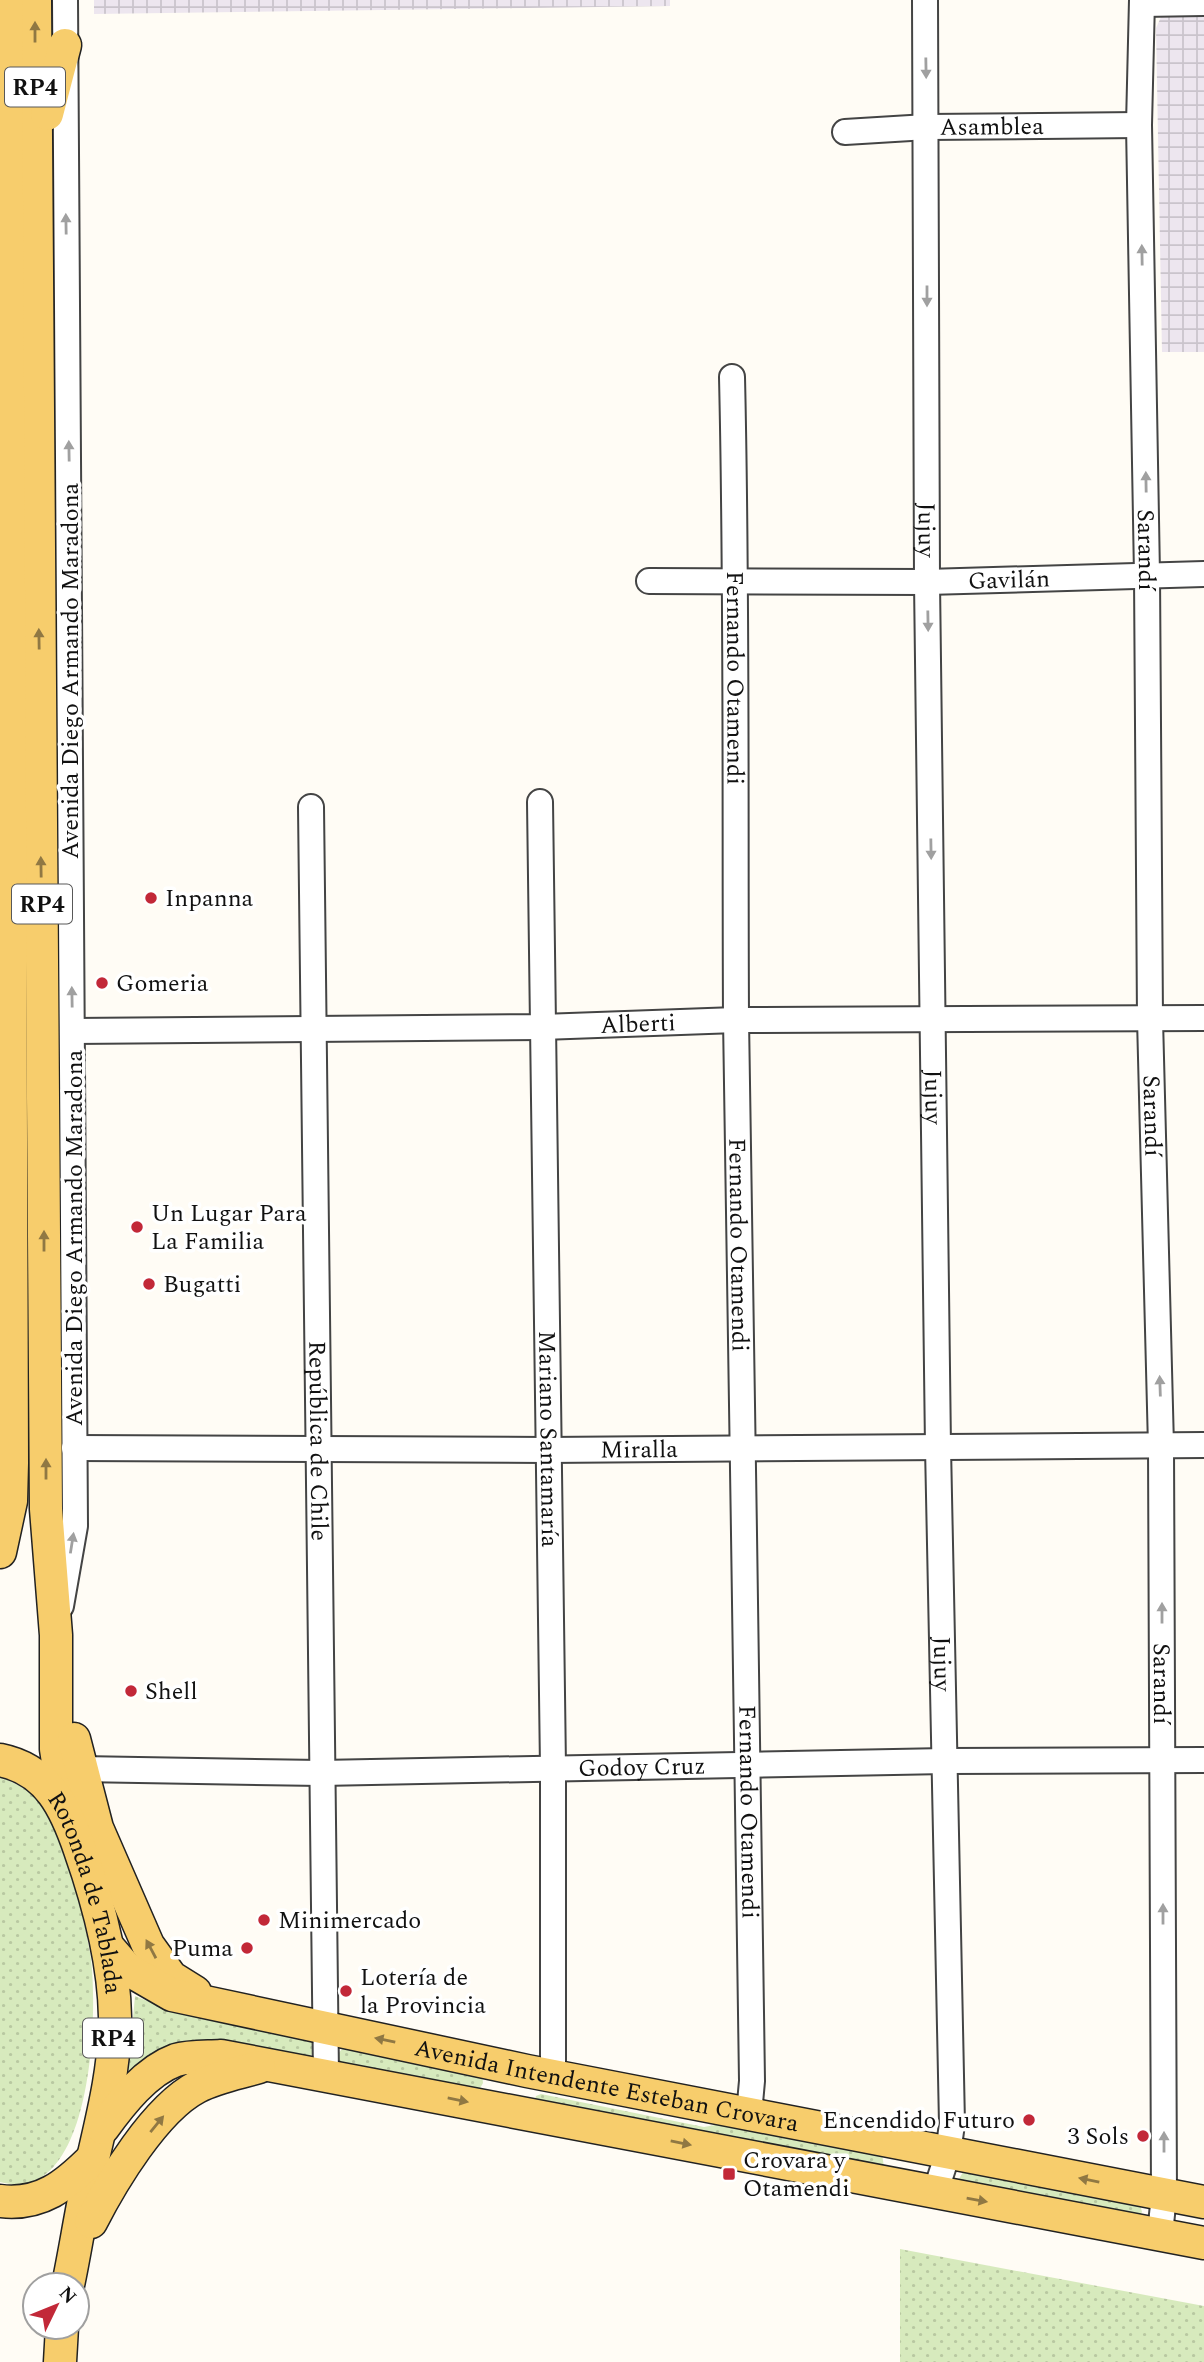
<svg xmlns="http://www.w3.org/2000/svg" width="1204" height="2362" viewBox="0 0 1204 2362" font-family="Spectral,serif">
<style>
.industrial{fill:url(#industrial-grid)}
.green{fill:url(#green-dots)}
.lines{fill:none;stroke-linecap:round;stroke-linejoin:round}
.minor-casing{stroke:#444;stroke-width:28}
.major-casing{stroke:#222;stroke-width:35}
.minor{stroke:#fff;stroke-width:24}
.major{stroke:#f7cd6c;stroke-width:32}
.oneway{fill:#907843}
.oneway2{fill:#a0a0a0}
.poi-dot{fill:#c22838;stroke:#fff;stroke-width:2.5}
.labels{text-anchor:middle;stroke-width:7;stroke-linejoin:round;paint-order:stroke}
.shield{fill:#fff;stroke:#585858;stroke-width:2}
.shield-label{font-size:23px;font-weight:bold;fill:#111}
.street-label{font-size:24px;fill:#111;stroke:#fff}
.poi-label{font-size:24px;fill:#111;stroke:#fff;text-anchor:start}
</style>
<defs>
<pattern id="industrial-grid" width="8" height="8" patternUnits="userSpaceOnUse" patternTransform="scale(1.75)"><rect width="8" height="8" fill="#ede6ef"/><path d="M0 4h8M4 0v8" fill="none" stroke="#cac4cc"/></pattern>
<pattern id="green-dots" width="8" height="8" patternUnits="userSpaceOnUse" patternTransform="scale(1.75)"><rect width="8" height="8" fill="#d7eabd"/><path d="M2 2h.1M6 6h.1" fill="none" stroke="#b8c8a1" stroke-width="1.8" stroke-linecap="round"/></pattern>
</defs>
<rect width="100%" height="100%" fill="#fffcf5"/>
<g class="industrial">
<path d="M94,0H670V6L94,14Z"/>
<path d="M1204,11V352H1162L1156,28L1161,17L1173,12Z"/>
</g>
<g class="green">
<path d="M0,1777C17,1784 32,1791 43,1806C64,1834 84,1916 90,1952C99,2007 94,2209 0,2182Z"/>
<path d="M135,1996L175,2012L312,2040L315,2052L305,2060L128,2075Z"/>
<path d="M349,2046L482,2075L483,2083L479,2090L338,2064L336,2056L342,2049Z"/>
<path d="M541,2094L704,2127L732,2122L882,2154L884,2167L534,2102L536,2096Z"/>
<path d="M973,2169L1140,2204L1142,2212L1138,2219L962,2185L959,2179L963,2172Z"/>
<path d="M900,2249L1204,2306V2362H900Z"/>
</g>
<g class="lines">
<defs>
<g id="minor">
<path id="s1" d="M925,0L927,582L938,1447L952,2124L948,2153L935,2193"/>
<path id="s2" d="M1142,0L1139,125L1147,575L1150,1019L1161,1446L1164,2195L1160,2234"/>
<path d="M1142,4L1204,3"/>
<path id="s3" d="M845,132L927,127L1139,125"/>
<path id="s4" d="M732,377C737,591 735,805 736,1019C739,1373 750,1727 752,2081L749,2114"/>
<path id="s5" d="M649,581L927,582L1204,574"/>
<path id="s6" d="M540,802L553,1768V2076"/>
<path id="s7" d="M311,807L326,2075"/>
<path id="s8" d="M73,1031L542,1027L736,1020L1204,1018"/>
<path id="s9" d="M74,1448L547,1450L1204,1445"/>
<path d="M61,1606L75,1526L65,0"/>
<path id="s10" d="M80,1769L321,1773L946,1761L1204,1760"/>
</g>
<g id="major">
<path d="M35,0L46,1509L56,1635V1749L65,1807"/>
<path d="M47,114L65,45"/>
<path d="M0,1552L11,1501L12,1463C8,975 12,488 6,0"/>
<path d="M74,1739L97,1828L148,1945L171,1977L195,1992"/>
<path id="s11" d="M0,1760C49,1770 66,1809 80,1850C99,1904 114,1960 115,2017C115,2076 99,2129 87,2185C80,2218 75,2252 68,2285"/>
<path id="s12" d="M108,1947L127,1969L172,1995L527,2071L1204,2202"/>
<path d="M103,2128C121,2103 146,2071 176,2060C190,2056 207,2057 221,2056L1204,2243"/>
<path d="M0,2201C41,2206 66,2185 93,2158"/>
<path d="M91,2222C112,2181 155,2109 197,2087C216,2077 239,2073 259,2067"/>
<path d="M60,2362L62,2327"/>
</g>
</defs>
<use href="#minor" class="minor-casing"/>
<use href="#major" class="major-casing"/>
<use href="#minor" class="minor"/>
<use href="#major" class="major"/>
</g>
<defs><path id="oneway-solid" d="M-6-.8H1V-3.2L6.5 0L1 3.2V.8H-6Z" transform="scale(1.75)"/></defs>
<g class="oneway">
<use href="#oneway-solid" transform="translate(35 32) rotate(-90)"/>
<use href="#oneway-solid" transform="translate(39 639) rotate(-91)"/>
<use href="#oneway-solid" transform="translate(41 867) rotate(-91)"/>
<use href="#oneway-solid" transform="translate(44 1241) rotate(-90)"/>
<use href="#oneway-solid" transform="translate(46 1469) rotate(-90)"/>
<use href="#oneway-solid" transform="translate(151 1949) rotate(-118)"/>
<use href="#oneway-solid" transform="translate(385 2040) rotate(-168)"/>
<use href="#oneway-solid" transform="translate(458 2100) rotate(11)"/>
<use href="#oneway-solid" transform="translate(157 2124) rotate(-51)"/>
<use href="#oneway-solid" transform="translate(681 2143) rotate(11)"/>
<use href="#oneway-solid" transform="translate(1089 2180) rotate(-169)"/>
<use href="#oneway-solid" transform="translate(977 2200) rotate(10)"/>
</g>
<g class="oneway2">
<use href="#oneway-solid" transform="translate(926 68) rotate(89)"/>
<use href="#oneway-solid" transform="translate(66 224) rotate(-91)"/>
<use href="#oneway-solid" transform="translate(1142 255) rotate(-91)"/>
<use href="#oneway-solid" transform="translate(927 296) rotate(90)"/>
<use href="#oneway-solid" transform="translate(69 451) rotate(-91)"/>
<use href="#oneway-solid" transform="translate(1146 482) rotate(-91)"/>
<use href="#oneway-solid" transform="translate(928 621) rotate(89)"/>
<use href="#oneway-solid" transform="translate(931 849) rotate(89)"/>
<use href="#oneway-solid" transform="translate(72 997) rotate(-91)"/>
<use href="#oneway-solid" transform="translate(1160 1386) rotate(-92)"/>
<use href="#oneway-solid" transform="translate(72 1543) rotate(-81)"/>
<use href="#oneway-solid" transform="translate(1162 1613) rotate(-90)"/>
<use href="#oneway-solid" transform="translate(1163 1914) rotate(-90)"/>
<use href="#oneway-solid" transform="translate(1164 2142) rotate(-90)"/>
</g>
<g class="poi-dot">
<circle cx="151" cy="898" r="7"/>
<circle cx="102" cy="983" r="7"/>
<circle cx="137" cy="1227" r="7"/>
<circle cx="149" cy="1284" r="7"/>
<circle cx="131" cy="1691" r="7"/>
<circle cx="264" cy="1920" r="7"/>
<circle cx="247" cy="1948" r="7"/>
<circle cx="346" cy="1991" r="7"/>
<circle cx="1029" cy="2120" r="7"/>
<circle cx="1143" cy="2136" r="7"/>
<rect x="722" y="2167" width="14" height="14" rx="3.5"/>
</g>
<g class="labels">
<g class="shield">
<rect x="5" y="67.5" width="60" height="39" rx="5"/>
<rect x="12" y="884.5" width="60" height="39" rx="5"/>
<rect x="83" y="2018.5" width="60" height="39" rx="5"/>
</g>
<g class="shield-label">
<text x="35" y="95">RP4</text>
<text x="42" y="912">RP4</text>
<text x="113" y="2046">RP4</text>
</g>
<g class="street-label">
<text dy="8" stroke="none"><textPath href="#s3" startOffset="147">Asamblea</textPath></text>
<text dy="8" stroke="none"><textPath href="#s1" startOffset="530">Jujuy</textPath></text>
<text dy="8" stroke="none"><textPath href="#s2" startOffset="550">Sarandí</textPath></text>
<text dy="8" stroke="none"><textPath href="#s5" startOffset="360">Gavilán</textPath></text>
<text transform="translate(70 671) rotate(-90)" y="8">Avenida Diego Armando Maradona</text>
<text dy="8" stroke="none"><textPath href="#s4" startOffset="301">Fernando Otamendi</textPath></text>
<text dy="8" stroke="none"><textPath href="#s8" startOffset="565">Alberti</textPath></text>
<text dy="8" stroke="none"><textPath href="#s1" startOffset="1097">Jujuy</textPath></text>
<text dy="8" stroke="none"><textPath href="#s2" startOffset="1116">Sarandí</textPath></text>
<text transform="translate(74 1238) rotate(-90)" y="8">Avenida Diego Armando Maradona</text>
<text dy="8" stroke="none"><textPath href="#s4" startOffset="868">Fernando Otamendi</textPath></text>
<text dy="8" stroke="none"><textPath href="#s6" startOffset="637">Mariano Santamaría</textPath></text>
<text dy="8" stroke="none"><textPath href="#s7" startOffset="634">República de Chile</textPath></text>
<text dy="8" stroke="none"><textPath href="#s9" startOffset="565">Miralla</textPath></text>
<text dy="8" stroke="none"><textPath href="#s1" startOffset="1664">Jujuy</textPath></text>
<text dy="8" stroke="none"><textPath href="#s2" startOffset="1684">Sarandí</textPath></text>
<text dy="8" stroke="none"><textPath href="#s10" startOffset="562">Godoy Cruz</textPath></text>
<text dy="8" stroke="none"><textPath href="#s4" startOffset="1435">Fernando Otamendi</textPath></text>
<text dy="8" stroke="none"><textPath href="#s11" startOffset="170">Rotonda de Tablada</textPath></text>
<text dy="8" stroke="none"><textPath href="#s12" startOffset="525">Avenida Intendente Esteban Crovara</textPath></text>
</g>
<g class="poi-label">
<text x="165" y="906">Inpanna</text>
<text x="116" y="991">Gomeria</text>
<text x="151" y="1221">Un Lugar Para<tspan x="151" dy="28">La Familia</tspan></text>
<text x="163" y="1292">Bugatti</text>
<text x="145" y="1699">Shell</text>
<text x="278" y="1928">Minimercado</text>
<text x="233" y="1956" text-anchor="end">Puma</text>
<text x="360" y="1985">Lotería de<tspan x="360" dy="28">la Provincia</tspan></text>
<text x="1015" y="2128" text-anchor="end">Encendido Futuro</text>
<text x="1129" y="2144" text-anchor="end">3 Sols</text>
<text x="743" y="2168">Crovara y<tspan x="743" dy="28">Otamendi</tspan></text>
</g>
</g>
<g transform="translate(56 2306) rotate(47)"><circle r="33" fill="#ffffff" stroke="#a0a0a0" stroke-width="2"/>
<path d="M0-5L12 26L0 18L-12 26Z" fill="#c22838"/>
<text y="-10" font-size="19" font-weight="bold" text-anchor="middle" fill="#111111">N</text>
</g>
</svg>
